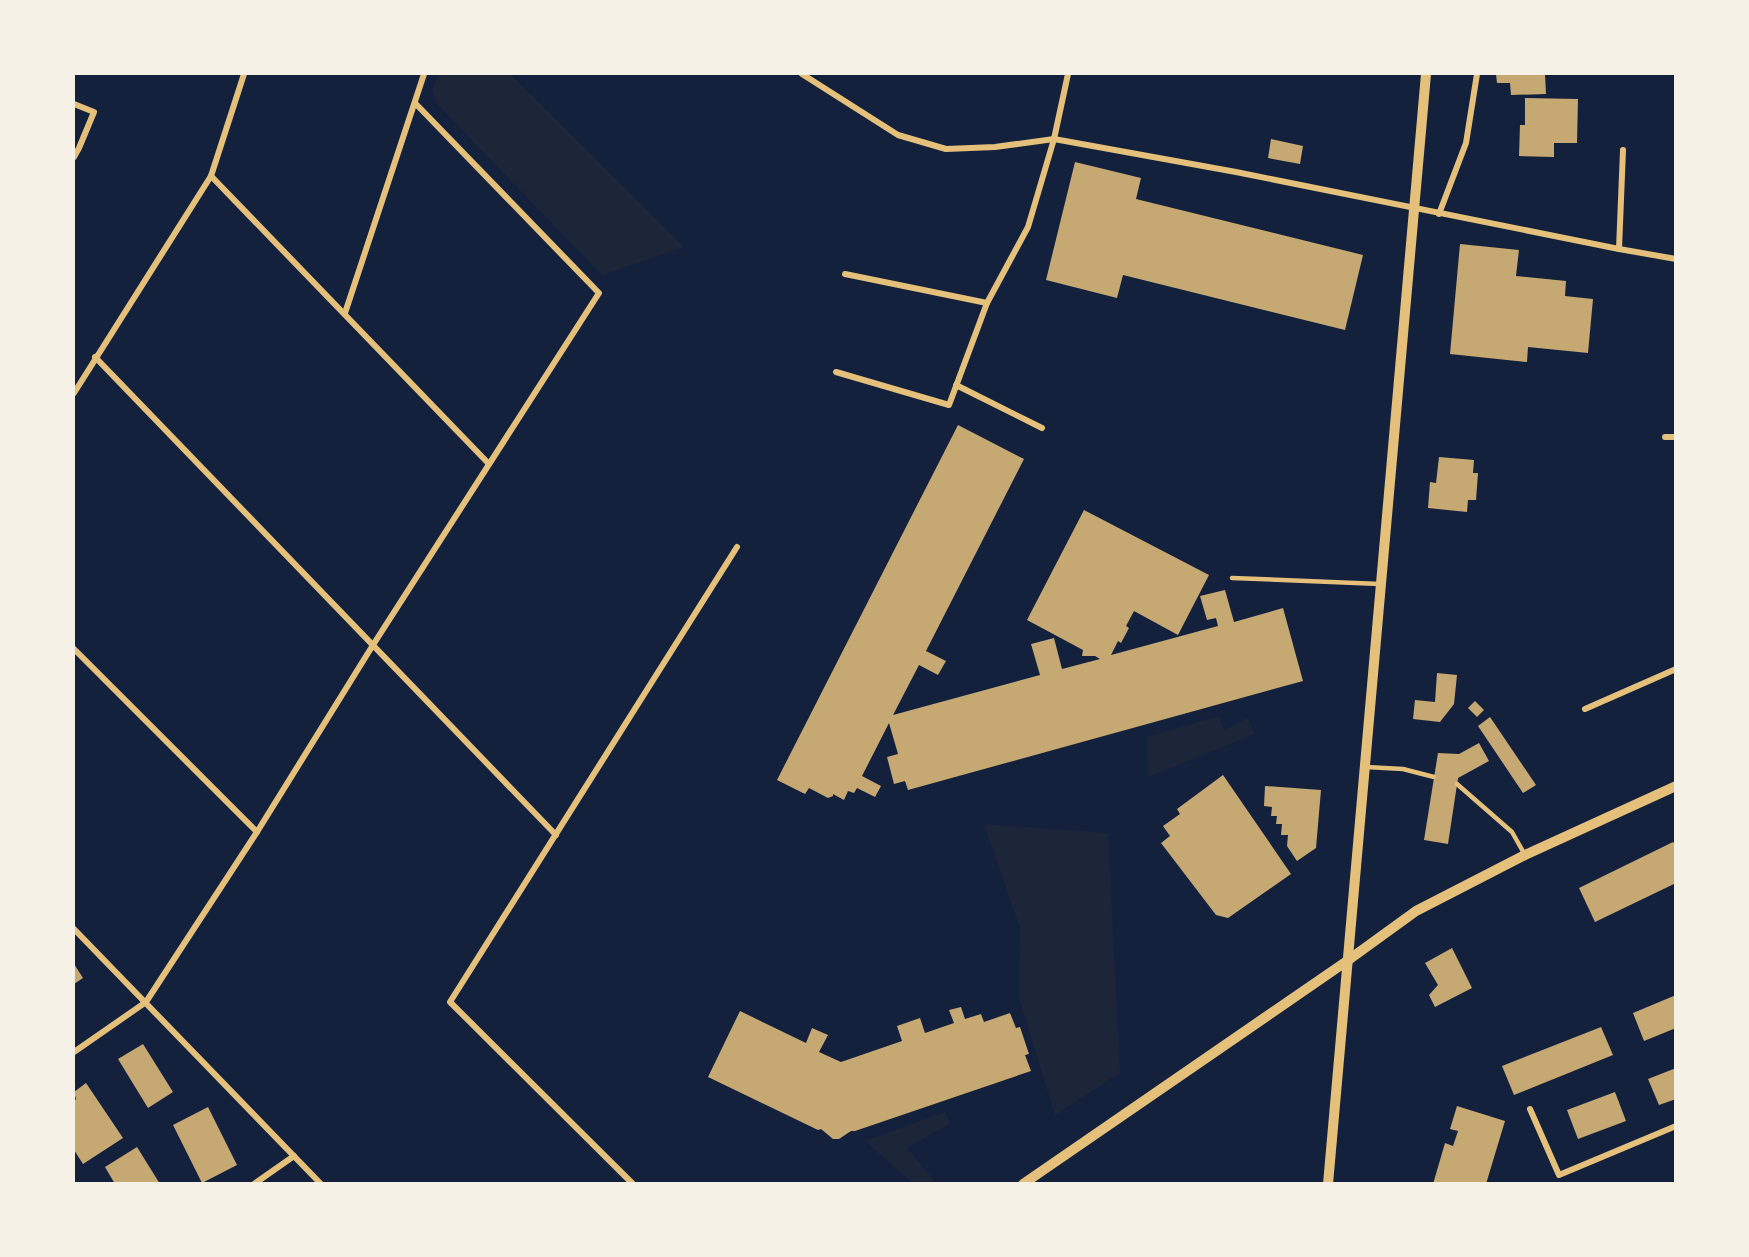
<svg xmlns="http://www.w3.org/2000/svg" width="1749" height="1257" viewBox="0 0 1749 1257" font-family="Poppins,sans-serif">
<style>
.green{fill:#1d2539}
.building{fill:#c6a872}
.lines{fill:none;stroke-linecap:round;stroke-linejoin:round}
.service{stroke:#e5c07b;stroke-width:4.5}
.minor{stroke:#e5c07b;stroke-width:6}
.tertiary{stroke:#e5c07b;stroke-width:10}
</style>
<rect width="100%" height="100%" fill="#14213d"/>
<g class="green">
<path d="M438,74H510L684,247L602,275L438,105L432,91Z"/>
<path d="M1219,716L1224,730L1248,718L1255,734L1148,777L1147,737Z"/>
<path d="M984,824L1108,833L1120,1073L1055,1115L1019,998L1020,928Z"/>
<path d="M945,1112L950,1123L907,1148L936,1183H913L865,1141Z"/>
</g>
<g class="building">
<path d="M1496,74H1545L1546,94L1511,95L1510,83H1497Z"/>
<path d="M1525,98L1578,99L1577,143H1554V157L1519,156L1520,125H1525Z"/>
<path d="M1271,139L1303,146L1300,164L1268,158Z"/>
<path d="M1075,162L1141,178L1136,199L1363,255L1345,330L1123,275L1117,298L1046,280Z"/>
<path d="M1460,244L1519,250L1516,276L1566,281L1565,296L1593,299L1588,353L1528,347L1527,362L1450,354Z"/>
<path d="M958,425L1024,459L926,651L946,661L938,675L919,665L893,715L1040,675L1031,644L1054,638L1062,669L1100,659L1095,656H1082L1083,650L1027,620L1084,510L1209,575L1178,635L1134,611L1126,626L1129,628L1121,643L1118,641L1111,655L1218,626L1216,618L1207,620L1200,596L1225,590L1234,622L1283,608L1303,681L908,790L905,781L894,784L887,757L898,754L889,723L862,776L881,786L875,797L857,788L854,793L848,791L844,800L833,794V796L828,798L809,788L805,794L777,780Z"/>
<path d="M1439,457L1474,460L1473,473H1478L1476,500H1468L1467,512L1428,508L1430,482L1436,483Z"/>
<path d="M1437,673L1457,675L1454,704L1440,722L1413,719L1415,700L1435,702Z"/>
<path d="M1475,701L1484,710L1477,717L1468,708Z"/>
<path d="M1490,717L1536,785L1523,793L1478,726Z"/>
<path d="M1479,743L1489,761L1458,778L1448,844L1424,840L1438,753L1459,754Z"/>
<path d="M1223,775L1291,874L1228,918L1216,915L1161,843L1170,836L1163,826L1180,814L1177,809Z"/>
<path d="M1265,786L1321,790L1316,848L1297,861L1287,846L1288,835H1281L1282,824H1276L1277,816H1271L1272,807L1264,806Z"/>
<path d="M1673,842L1676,846V883L1595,922L1579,888Z"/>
<path d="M1452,948L1472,988L1435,1007L1429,995L1438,985L1425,963Z"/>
<path d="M74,964L83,978L74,984Z"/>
<path d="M1676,995V1028L1644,1041L1633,1013Z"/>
<path d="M961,1007L965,1019L981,1014L984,1022L1010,1013L1016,1028L1020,1027L1029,1054L1025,1055L1031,1071L855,1131H851L839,1139H833L821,1129L818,1130L708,1077L740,1011L806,1043L812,1028L828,1035L819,1052L841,1062L902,1041L897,1026L920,1018L925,1033L954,1023L949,1010Z"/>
<path d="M1601,1027L1613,1055L1514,1095L1502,1066Z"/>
<path d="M143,1044L173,1092L148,1108L118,1059Z"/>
<path d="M1676,1068V1099L1659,1105L1648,1079Z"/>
<path d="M86,1083L123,1138L83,1164L74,1150V1101L76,1099L74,1092Z"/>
<path d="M1615,1092L1626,1121L1578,1139L1567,1110Z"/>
<path d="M1457,1106L1505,1121L1486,1184H1433L1445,1143L1453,1146L1458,1131L1450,1129Z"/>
<path d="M208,1107L237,1165L202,1183L173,1125Z"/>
<path d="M137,1147L160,1184H115L105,1167Z"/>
</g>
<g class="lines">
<g class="service">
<path d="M1232,578L1380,584"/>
<path d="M1366,767L1403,769L1434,777"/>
<path d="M1457,784L1512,832L1525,855"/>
</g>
<g class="minor">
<path d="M802,74L898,135L946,149L995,147L1054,139L1236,172L1619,249L1676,259"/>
<path d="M74,104L94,112L79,148L74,157"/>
<path d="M211,176L489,464"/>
<path d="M1439,214L1466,143L1477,74"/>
<path d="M1619,249L1623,150"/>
<path d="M845,274L987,303"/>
<path d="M345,313L424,74"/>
<path d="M95,357L556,835"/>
<path d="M836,372L949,405L987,303L1028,227L1054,139L1068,74"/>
<path d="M956,385L1042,428"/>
<path d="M74,393L211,176L244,74"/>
<path d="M1665,437H1676"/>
<path d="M74,649L257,832"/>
<path d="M1585,709L1676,669"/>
<path d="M74,929L321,1184"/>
<path d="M74,1052L146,1002L257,832L373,645L599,293L415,103"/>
<path d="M1530,1109L1559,1175L1676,1126"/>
<path d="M254,1184L294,1156"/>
<path d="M633,1184L450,1002L737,547"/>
</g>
<g class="tertiary">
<path d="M1023,1184L1347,961L1416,911L1525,855L1676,786"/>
<path d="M1328,1184L1426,74"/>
</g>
</g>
<rect width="1749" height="1257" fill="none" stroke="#f6f1e7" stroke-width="150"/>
</svg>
